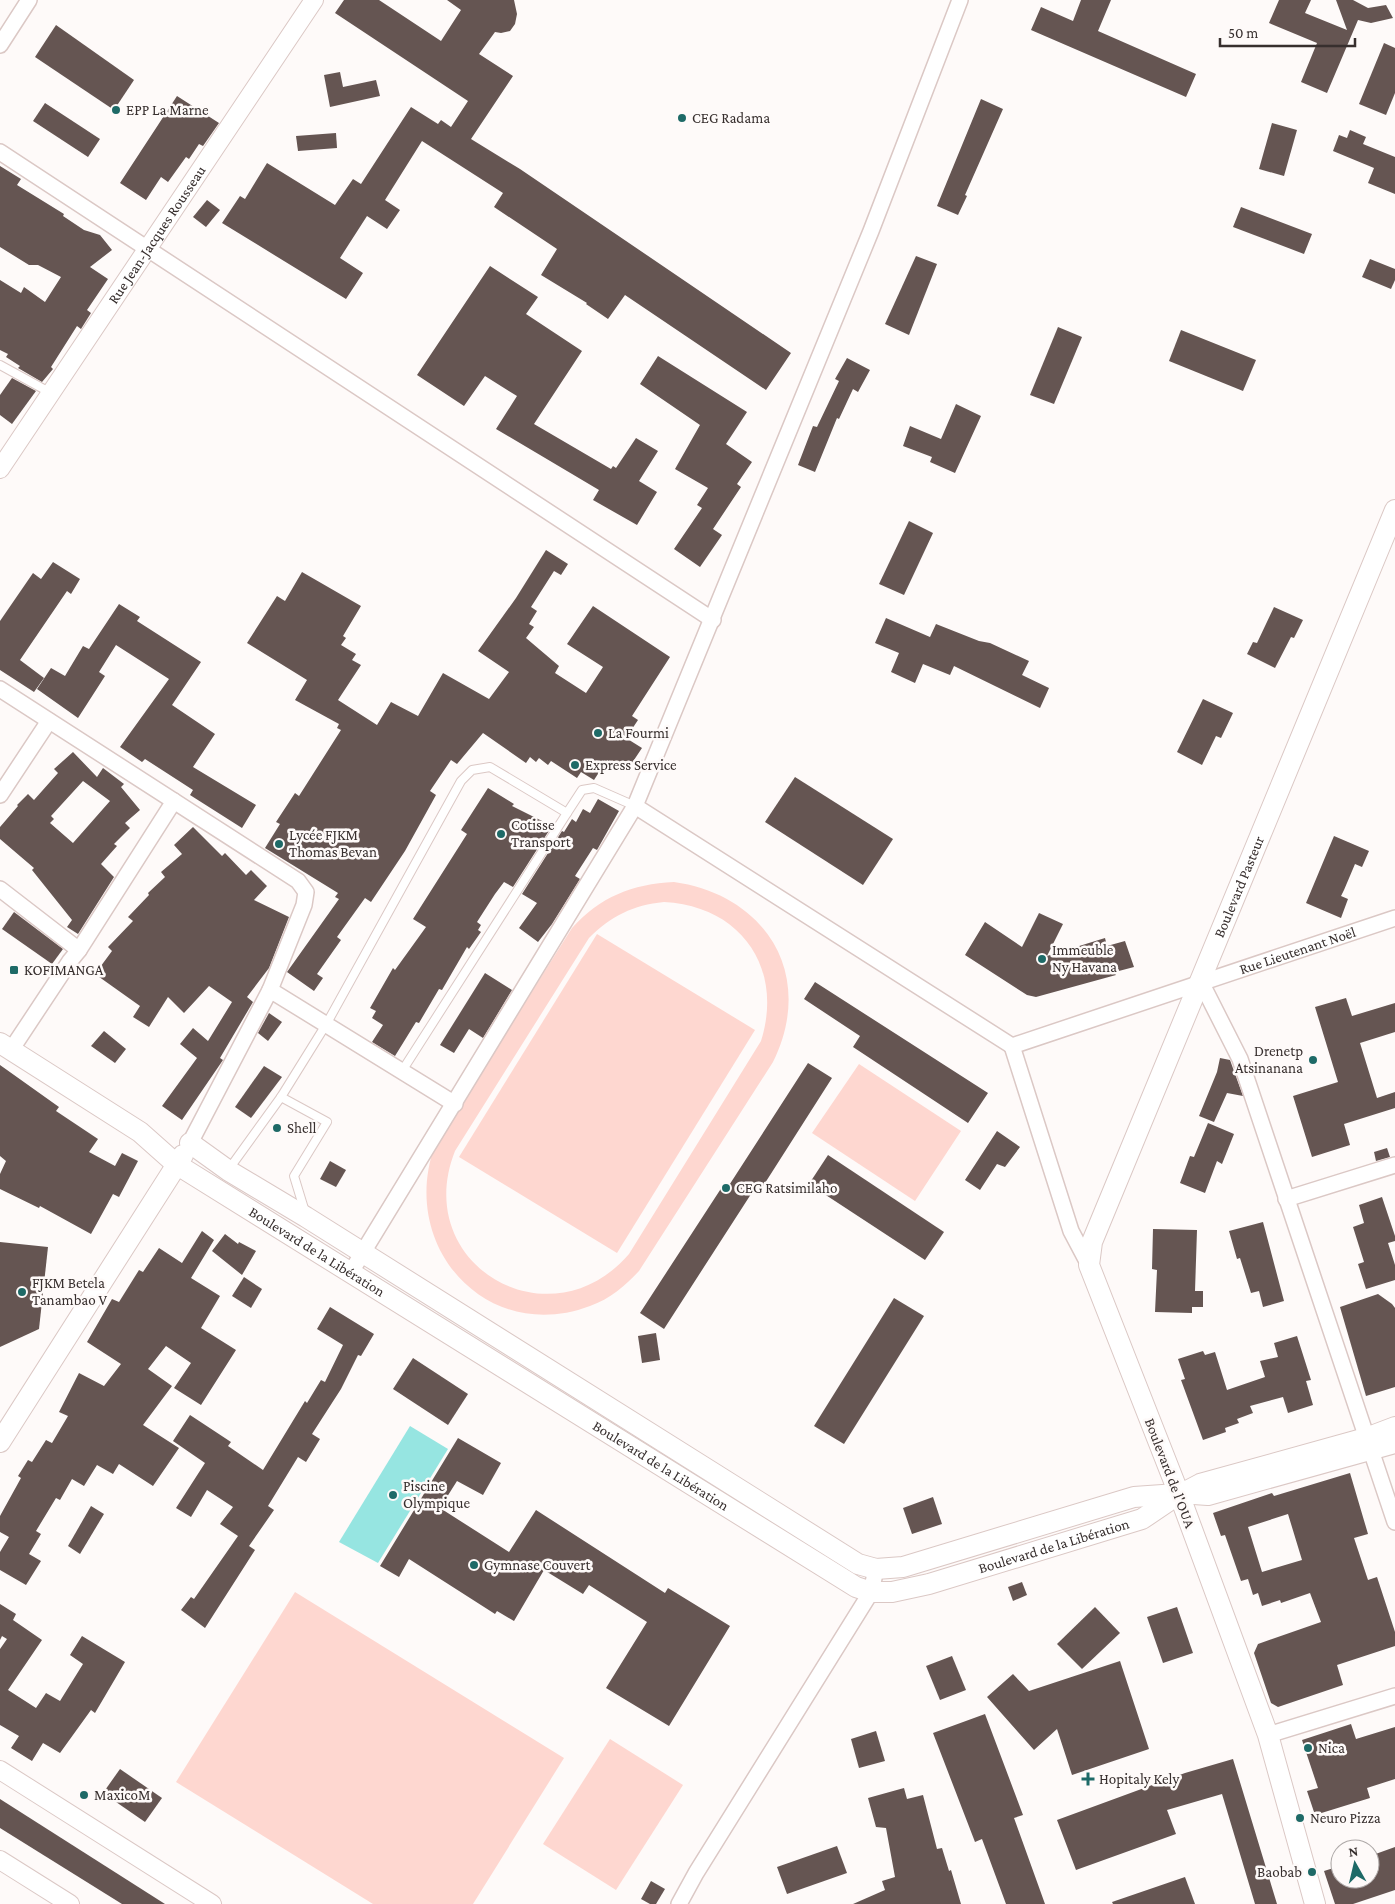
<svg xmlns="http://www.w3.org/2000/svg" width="1395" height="1904" viewBox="0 0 1395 1904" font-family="'Crimson Pro',serif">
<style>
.green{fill:#fed7d0;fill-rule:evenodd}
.water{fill:#96e5e1}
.building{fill:#655552;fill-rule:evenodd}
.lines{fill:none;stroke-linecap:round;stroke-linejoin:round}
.service-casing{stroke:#dbc8c5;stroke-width:10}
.minor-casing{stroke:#dbc8c5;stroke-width:18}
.tertiary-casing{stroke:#dbc8c5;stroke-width:20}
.secondary-casing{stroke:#dbc8c5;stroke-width:22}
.service{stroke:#fff;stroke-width:8}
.minor{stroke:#fff;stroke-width:15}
.tertiary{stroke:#fff;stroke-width:18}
.secondary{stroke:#fff;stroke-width:20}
.poi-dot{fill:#1e6a67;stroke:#fefaf9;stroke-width:2}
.labels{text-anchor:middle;stroke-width:5;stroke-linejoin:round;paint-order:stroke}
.poi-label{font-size:15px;fill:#372f2e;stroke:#fefaf9;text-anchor:start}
.street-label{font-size:15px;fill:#372f2e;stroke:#fefaf9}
</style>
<rect width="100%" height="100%" fill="#fefaf9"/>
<g class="green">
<path d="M674,882C766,895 816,975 773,1062L639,1271C625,1286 610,1299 590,1306C487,1345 398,1247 435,1145L572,928C600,897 632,884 674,882ZM664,902C741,906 784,968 761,1041L629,1254C550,1346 410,1265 455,1151L589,938C611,916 633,905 664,902Z"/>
<path d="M597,934L755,1030L617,1253L459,1157Z"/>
<path d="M859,1064L961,1131L915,1201L812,1133Z"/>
<path d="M295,1592L564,1758L473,1904H373L176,1782Z"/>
<path d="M610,1739L683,1785L616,1890L543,1844Z"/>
</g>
<path class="water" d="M410,1426L448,1449L378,1563L339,1542Z"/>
<g class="building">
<path d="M344,0H379L441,41L461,10L447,0H514L517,14L515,24L510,31L501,33L495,32L479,54L513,76L471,139L520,169L791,353L766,390L625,295L608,319L586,304L587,303L541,275L557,249L494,207L503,193L422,141L385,200L400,210L387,229L367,216L340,258L363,273L346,299L222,223L240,196L245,199L267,163L335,205L353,179L361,184L411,107L438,124L441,120L451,127L468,101L335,13Z"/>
<path d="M1081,0H1111L1098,31L1196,74L1186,97L1031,30L1041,7L1073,21Z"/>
<path d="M1279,0H1311L1305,13L1347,30L1336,0H1353L1368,8L1386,5L1393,18L1371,23L1358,20L1327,93L1301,82L1317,43L1269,23Z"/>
<path d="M56,25L134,80L114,110L35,57Z"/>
<path d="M1384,43L1395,48V93L1386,115L1359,104Z"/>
<path d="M340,72L343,87L376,80L380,96L330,107L324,75Z"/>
<path d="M177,96L219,123L203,146L199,144L189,159L186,157L168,182L161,177L146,200L120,183Z"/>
<path d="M981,99L1003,109L965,195L967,196L958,215L937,206Z"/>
<path d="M45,103L100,139L88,157L33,121Z"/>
<path d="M1272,123L1297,130L1284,176L1259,169Z"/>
<path d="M1350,130L1366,137L1363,144L1395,157V194L1368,183L1374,168L1333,151L1339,135L1347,138Z"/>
<path d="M336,133L337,148L298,151L296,136Z"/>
<path d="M0,166L21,179L17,185L64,214L63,216L84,230L100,235L112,250L90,267L108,279L87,310L91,313L81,329L77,326L51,367L53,369L42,382L18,368L20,366L6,357L8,354L0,350V280L21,293L24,287L45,302L61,277L38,265H29L0,247Z"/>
<path d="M207,200L220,210L206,227L193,217Z"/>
<path d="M1241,207L1312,234L1304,254L1233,227Z"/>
<path d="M916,256L937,264L909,335L885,324Z"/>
<path d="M1370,259L1395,269V280L1391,289L1362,277Z"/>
<path d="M490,266L538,297L526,314L582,351L534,424L611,469L613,466L616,468L636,438L658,451L639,481L657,492L637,525L593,500L599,490L496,429L517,396L485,376L464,406L417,375Z"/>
<path d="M1058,327L1082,337L1054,404L1030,395Z"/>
<path d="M1181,330L1256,360L1243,391L1169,361Z"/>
<path d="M658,356L747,412L726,444L752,462L737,484L741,487L713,529L722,535L700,567L674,549L702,508L697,505L708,488L675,469L700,425L640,384Z"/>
<path d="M847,358L870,370L858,392L853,389L839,419L837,418L815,472L798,465L813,426L817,427L839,381L835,379Z"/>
<path d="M12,378L36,391L12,424L0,415V395Z"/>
<path d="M956,404L981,416L955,473L930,462L932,457L903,446L910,426L941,439Z"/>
<path d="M909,521L933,533L904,595L879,584Z"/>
<path d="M546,550L568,564L561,575L554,571L531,607L537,611L529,624L534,627L526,638L559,666L555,673L586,693L603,667L567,644L593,606L670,657L632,716L638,720L626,738L642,748L626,772L607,760L594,780L581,772L577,778L551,761L548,765L539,758L536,762L530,757L526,763L483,733L457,764L451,760L430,791L436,795L405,851L371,902L365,898L337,937L341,940L317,974L323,978L314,991L287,972L339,899L335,897L338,893L265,848L280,824L276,822L295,793L299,796L341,730L337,728L339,724L295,700L307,680L247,643L277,596L285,601L302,572L361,606L343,636L346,638L341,645L356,654L352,660L361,665L338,700L377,725L391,702L418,716L443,673L489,699L509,672L478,651L516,598Z"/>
<path d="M53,562L80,579L71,594L67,591L20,660L44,678L34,692L0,670V621L33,573L41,579Z"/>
<path d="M119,604L140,617L137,621L201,662L172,705L215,734L193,767L256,805L242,828L190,795L193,790L145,759L142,762L120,747L169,679L116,645L99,672L105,676L78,718L37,689L51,668L65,676L83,646L89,649Z"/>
<path d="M1274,607L1303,620L1294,638L1291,637L1275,668L1247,654L1253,642L1257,643Z"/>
<path d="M886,618L930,637L936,624L979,641L990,643L1029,661L1022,675L1049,688L1040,708L954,666L950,675L923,664L915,683L891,672L899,653L875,643Z"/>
<path d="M1203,699L1233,713L1221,738L1216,736L1202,765L1177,752Z"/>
<path d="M73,752L97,777L103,768L124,784L121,787L140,810L125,823L130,828L114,844L117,846L101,864L114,877L78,934L67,927L72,920L32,870L34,868L0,839V827L18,806L17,805L28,794L34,800L58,773L54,769ZM83,781L110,801L73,843L50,823L54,819L51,816Z"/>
<path d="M795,777L893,839L863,885L765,822Z"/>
<path d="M488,788L514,804L512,806L552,826L513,887L504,882L495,894L477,922L481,925L478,930L481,932L469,949L467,947L442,990L439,989L419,1023L416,1022L395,1056L372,1042L383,1025L372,1018L376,1011L370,1008L393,968L395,970L426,927L413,919L467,834L461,830Z"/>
<path d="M598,799L619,811L597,850L593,848L575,876L580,879L552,924L538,942L519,928L537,903L522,894L562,831L564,832L572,819L576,822L583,809L590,813Z"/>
<path d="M193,827L222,856L225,853L246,875L251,870L267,886L254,900L289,917L269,968L247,997L253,1002L220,1058L223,1060L182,1120L162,1106L197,1058L180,1044L193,1028L208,1041L232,1002L209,986L184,1013L168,997L149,1027L133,1017L140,1006L95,974L112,951L108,947L133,921L128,917L149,895L148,893L165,877L161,872L182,854L174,845Z"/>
<path d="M1334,836L1369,851L1362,867L1355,864L1344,890L1341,896L1348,899L1341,918L1306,903Z"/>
<path d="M14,912L63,949L52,964L2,929Z"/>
<path d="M1039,913L1063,924L1047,956L1105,938L1107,946L1125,941L1134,967L1115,972L1116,975L1036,997L1027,995L965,955L985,922L1022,947Z"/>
<path d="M485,973L512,990L483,1038L469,1029L454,1053L440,1045Z"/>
<path d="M815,982L988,1093L968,1123L853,1047L860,1036L804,999Z"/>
<path d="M1346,998L1352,1016L1395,1003V1032L1360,1043L1377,1098L1395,1092V1108L1344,1124L1350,1145L1312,1157L1293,1096L1338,1082L1315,1007Z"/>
<path d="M269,1013L282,1022L268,1041L258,1033Z"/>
<path d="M104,1031L126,1049L115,1063L91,1046Z"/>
<path d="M1220,1058L1230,1060L1243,1096L1227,1093L1214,1122L1199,1116L1217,1072Z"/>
<path d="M808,1063L832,1078L758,1194L753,1191L664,1329L640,1313L722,1187L726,1190Z"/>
<path d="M0,1065L59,1107L56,1111L98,1139L89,1152L115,1166L122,1153L138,1161L119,1197L113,1194L91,1234L40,1206L39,1208L0,1189V1174L6,1161L0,1156Z"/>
<path d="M264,1066L282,1077L251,1118L235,1107Z"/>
<path d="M1208,1123L1234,1134L1222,1164L1217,1161L1205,1193L1180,1183L1190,1156L1194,1157Z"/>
<path d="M997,1131L1020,1147L1005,1167L997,1164L980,1190L965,1180Z"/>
<path d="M1387,1148L1390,1157L1376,1161L1374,1152Z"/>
<path d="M828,1155L944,1232L925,1260L809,1184Z"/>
<path d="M330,1161L346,1170L336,1187L320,1179Z"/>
<path d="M1382,1197L1395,1236V1241L1388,1243L1395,1265V1280L1366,1289L1358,1264L1364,1262L1353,1227L1364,1223L1359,1205Z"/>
<path d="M1263,1222L1284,1301L1263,1307L1259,1291L1251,1293L1240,1258L1237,1259L1229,1231Z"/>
<path d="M1153,1229L1197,1230L1195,1291H1203V1307H1192V1313L1155,1312L1157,1270L1152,1269Z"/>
<path d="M202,1231L214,1240L191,1278L220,1296L201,1328L236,1350L201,1405L174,1388L191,1363L166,1346L148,1369L172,1386L143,1425L179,1448L153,1486L119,1464L113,1474L97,1465L84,1486L72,1479L60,1500L56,1498L36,1531L41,1534L29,1554L41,1561L26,1585L0,1570V1552L9,1537L0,1532V1516L21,1478L18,1476L28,1460L32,1462L46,1440L52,1443L68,1416L59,1412L79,1373L104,1386L121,1364L87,1342L112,1299L119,1302L139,1270L143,1272L159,1248L182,1263Z"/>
<path d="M225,1234L238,1244L239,1242L256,1251L242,1275L212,1251Z"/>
<path d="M0,1242L48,1247L39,1329L0,1347Z"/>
<path d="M244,1277L262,1289L251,1308L232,1296Z"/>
<path d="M1378,1294L1392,1304L1395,1308V1387L1366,1396L1340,1307Z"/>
<path d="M894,1298L924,1316L844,1444L814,1426Z"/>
<path d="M330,1307L374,1334L361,1356L358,1355L341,1389L312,1434L320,1439L306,1462L298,1457L268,1506L274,1510L249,1546L255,1550L205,1628L181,1610L191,1597L194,1599L238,1536L220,1524L233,1507L207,1490L191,1517L176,1508L205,1463L173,1441L190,1415L231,1442L228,1446L263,1470L305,1401L307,1403L321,1380L325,1382L343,1345L317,1329Z"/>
<path d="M656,1333L660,1360L642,1363L638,1336Z"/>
<path d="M1297,1336L1311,1380L1306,1381L1313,1405L1288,1413L1283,1397L1250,1406L1253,1413L1237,1419L1239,1423L1225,1428L1226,1432L1203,1440L1181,1380L1185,1379L1178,1359L1203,1351L1205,1355L1215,1352L1227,1390L1265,1377L1260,1361L1278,1357L1274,1343Z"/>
<path d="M413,1358L468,1394L448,1425L393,1389Z"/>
<path d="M458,1438L501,1463L483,1495L457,1481L440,1508L509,1552L536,1510L665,1593L668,1588L730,1626L669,1726L606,1688L647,1622L589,1585L583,1594L544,1570L514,1621L497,1611L495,1614L409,1559L399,1577L380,1566Z"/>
<path d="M1350,1473L1368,1534L1354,1538L1368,1580L1377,1577L1395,1632V1646L1337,1665L1343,1685L1278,1707L1271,1703L1254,1653L1258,1644L1321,1622L1310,1593L1281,1603L1280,1600L1262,1606L1258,1593L1253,1595L1248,1579L1241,1581L1225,1535L1221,1536L1213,1513L1272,1493L1274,1496ZM1288,1514L1302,1560L1262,1572L1248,1527Z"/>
<path d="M933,1497L942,1524L912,1534L903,1508Z"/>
<path d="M91,1506L104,1514L80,1554L68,1546Z"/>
<path d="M1022,1582L1027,1595L1013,1601L1008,1587Z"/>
<path d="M0,1604L16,1614L13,1620L42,1640L8,1690L36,1708L46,1693L60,1701L83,1664L70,1655L82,1636L125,1662L95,1713L91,1710L60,1753L43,1743L32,1761L11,1748L19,1736L0,1725V1649L7,1639L2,1636L0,1640Z"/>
<path d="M1095,1607L1120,1633L1082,1669L1057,1644Z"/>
<path d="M1177,1607L1193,1653L1163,1663L1147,1617Z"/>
<path d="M952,1656L966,1690L940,1700L926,1666Z"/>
<path d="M1120,1661L1149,1749L1072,1775L1057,1729L1034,1750L987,1697L1013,1674L1029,1691Z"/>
<path d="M985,1714L1023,1815L1014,1818L1045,1904H1006L982,1839L975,1842L933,1733Z"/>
<path d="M1351,1724L1356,1739L1395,1727V1779L1367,1788L1370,1798L1315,1815L1307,1791L1318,1788L1302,1740Z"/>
<path d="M876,1731L885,1761L859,1768L851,1739Z"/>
<path d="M1233,1759L1277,1904H1255L1222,1794L1167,1810L1176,1834L1076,1870L1057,1820L1185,1773Z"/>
<path d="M120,1769L162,1798L145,1822L103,1793Z"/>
<path d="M904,1788L907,1799L923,1795L937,1849L942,1848L949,1871L951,1870L961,1904H853L885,1890L882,1881L895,1877L886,1828L876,1827L868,1798Z"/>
<path d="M0,1799L165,1904H122L0,1828Z"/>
<path d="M837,1846L847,1873L787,1894L777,1867Z"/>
<path d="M1395,1847V1890L1353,1904H1335L1324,1871L1340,1866V1879H1370V1856Z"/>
<path d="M1185,1877L1195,1904H1113L1112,1902Z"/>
<path d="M651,1881L665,1889L656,1904H650L641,1899Z"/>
</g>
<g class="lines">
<defs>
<g id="service">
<path d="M0,365L51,393"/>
<path d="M567,813L582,790L594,788L635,806"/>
<path d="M281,1097L327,1122L294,1176L305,1212"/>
<path d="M229,1169L281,1097L327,1023L461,781L472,770L490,767L567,813L402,1071"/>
</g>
<g id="minor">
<path d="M0,45L29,0"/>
<path d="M0,152L713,620"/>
<path d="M0,689L298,881L306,892L304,905L270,990L190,1143"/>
<path d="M0,795L49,721"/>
<path d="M635,806L1012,1046"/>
<path d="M0,889L79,950"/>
<path d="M1201,982L1240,1059L1395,1522"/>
<path d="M270,990L455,1104"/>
<path id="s1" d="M1012,1046L1395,918"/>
<path d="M1012,1046L1071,1231L1089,1265"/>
<path d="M11,1050L70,961L79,950L174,801"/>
<path d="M1286,1199L1395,1165"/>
<path d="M351,1272L635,806L871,231L960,0"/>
<path d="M1268,1735L1395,1696"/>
<path d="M679,1904L696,1873L871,1592L876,1569"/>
</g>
<g id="tertiary">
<path id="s2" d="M0,469L314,0"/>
<path d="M1179,1494L1200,1483L1366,1437L1395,1426"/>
<path d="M1179,1494L1208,1496L1395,1444"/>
<path d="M0,1770L212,1904"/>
<path d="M0,1860L70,1904"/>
</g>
<g id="secondary">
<path id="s3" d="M0,1043L140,1132L176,1164L856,1587L871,1592H892L929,1584L1142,1519L1179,1494"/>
<path d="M190,1143L229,1171L306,1217L858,1564L876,1569L903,1567L1134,1497L1177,1494"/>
<path d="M0,1442L183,1155"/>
<path id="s4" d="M1315,1904L1268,1735L1179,1494L1089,1265L1092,1242L1395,510"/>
</g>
</defs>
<use href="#service" class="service-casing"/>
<use href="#minor" class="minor-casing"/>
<use href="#tertiary" class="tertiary-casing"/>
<use href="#secondary" class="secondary-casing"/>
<use href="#service" class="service"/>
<use href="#minor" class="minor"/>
<use href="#tertiary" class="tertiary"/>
<use href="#secondary" class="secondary"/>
</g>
<g class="poi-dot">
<circle cx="116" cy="110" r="5"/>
<circle cx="682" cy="118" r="5"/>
<circle cx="598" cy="733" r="5"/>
<circle cx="575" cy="765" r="5"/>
<circle cx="501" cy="834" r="5"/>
<circle cx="279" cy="844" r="5"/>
<circle cx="1042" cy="959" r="5"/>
<rect x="9" y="965" width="10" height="10" rx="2.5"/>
<circle cx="1313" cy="1060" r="5"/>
<circle cx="277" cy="1128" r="5"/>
<circle cx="726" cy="1188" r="5"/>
<circle cx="22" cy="1292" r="5"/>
<circle cx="393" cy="1495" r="5"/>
<circle cx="474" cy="1565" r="5"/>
<circle cx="1308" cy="1748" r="5"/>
<path d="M1085.5 1771.5h5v5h5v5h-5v5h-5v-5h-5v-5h5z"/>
<circle cx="84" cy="1795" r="5"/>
<circle cx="1300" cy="1818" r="5"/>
<circle cx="1312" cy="1872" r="5"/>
</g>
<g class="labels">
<g class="poi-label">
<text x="126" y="115">EPP La Marne</text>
<text x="692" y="123">CEG Radama</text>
<text x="608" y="738">La Fourmi</text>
<text x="585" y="770">Express Service</text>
<text x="511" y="830">Cotisse<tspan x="511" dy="17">Transport</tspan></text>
<text x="289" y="840">Lycée FJKM<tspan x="289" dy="17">Thomas Bevan</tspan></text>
<text x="1052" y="955">Immeuble<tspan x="1052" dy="17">Ny Havana</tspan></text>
<text x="24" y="975">KOFIMANGA</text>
<text x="1303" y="1056" text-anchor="end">Drenetp<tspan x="1303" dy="17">Atsinanana</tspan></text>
<text x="287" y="1133">Shell</text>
<text x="736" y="1193">CEG Ratsimilaho</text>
<text x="32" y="1288">FJKM Betela<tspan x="32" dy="17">Tanambao V</tspan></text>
<text x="403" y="1491">Piscine<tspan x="403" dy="17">Olympique</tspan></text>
<text x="484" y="1570">Gymnase Couvert</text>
<text x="1318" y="1753">Nica</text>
<text x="1099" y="1784">Hopitaly Kely</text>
<text x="94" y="1800">MaxicoM</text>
<text x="1310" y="1823">Neuro Pizza</text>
<text x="1302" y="1877" text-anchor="end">Baobab</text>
</g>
<g class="street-label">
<text dy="5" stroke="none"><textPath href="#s2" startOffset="282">Rue Jean-Jacques Rousseau</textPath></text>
<text dy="5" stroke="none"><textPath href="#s4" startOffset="1086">Boulevard Pasteur</textPath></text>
<text dy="5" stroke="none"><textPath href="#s1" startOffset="301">Rue Lieutenant Noël</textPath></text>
<text dy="5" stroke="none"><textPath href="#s3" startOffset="380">Boulevard de la Libération</textPath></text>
<text dy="5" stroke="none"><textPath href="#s3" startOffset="785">Boulevard de la Libération</textPath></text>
<text transform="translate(1170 1473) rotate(69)" y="5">Boulevard de l'OUA</text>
<text dy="5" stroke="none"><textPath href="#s3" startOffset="1220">Boulevard de la Libération</textPath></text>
</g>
</g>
<g transform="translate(1355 1864) rotate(352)"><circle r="24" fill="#fefaf9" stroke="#aea9a8"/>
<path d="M0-4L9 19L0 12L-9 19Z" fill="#1e6a67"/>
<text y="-8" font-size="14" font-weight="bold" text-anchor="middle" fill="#372f2e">N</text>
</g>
<path d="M1220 38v8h135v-8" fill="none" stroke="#372f2e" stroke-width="2.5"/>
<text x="1228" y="38" font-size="15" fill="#372f2e" stroke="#fefaf9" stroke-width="4" paint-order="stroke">50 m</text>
</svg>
